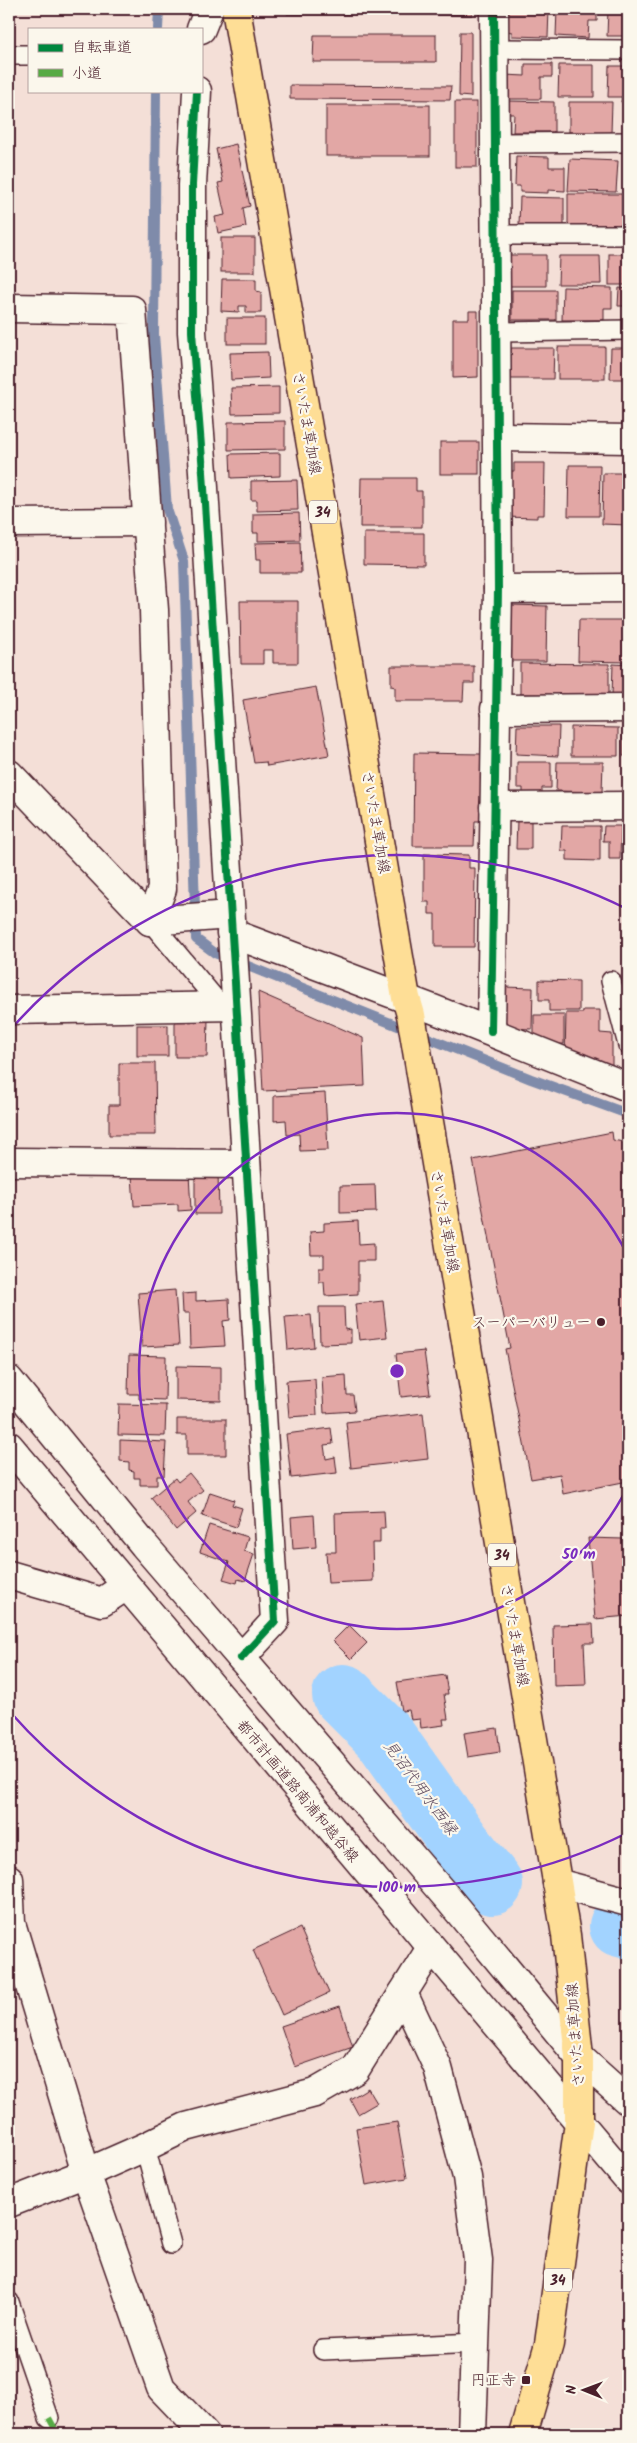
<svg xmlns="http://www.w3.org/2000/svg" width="637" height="2443" viewBox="0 0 637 2443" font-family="Kalam,'Klee One',sans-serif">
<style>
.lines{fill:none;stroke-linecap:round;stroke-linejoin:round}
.stream{stroke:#7f8baa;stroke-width:10}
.river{stroke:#a2d3ff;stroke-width:62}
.building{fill:#e2a7a5;stroke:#4a1f2b}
.lane-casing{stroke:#4a1f2b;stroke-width:22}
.street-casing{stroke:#4a1f2b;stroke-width:31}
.secondary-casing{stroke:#4a1f2b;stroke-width:31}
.primary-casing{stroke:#4a1f2b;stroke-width:31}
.lane{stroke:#fbf7ec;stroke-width:19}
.street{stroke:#fbf7ec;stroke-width:28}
.secondary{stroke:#fbf7ec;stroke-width:28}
.primary{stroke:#fede96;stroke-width:28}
.quiet{stroke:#57aa44;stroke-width:6;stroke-dasharray:12 6;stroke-linecap:butt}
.cycleway-casing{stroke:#fbf7ec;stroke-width:11}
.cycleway{stroke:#00873e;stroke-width:8}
.ring{fill:none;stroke:#7b2cbf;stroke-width:2.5}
.poi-dot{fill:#4a1f2b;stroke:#fbf7ec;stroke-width:2}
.labels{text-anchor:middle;stroke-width:4.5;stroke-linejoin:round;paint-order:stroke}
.shield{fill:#fbf7ec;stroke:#7f6065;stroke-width:1}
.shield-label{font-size:14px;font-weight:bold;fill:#4a1f2b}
.street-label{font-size:15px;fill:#4a1f2b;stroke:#fbf7ec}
.poi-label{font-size:15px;fill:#4a1f2b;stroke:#fbf7ec;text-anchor:end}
.water-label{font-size:16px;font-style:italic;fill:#604c60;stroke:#fbf7ec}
.centre{fill:#7b2cbf;stroke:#fbf7ec;stroke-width:2.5}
.ring-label{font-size:15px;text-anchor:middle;font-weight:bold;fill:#7b2cbf;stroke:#fbf7ec;stroke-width:4.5;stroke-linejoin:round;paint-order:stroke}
</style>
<rect width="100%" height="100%" fill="#f4dfd7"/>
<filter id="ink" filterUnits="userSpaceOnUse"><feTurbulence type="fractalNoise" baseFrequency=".02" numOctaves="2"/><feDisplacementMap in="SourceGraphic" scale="10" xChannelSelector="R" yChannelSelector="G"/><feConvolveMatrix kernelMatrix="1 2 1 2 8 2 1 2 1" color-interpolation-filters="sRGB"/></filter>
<g filter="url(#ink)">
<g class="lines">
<g class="stream">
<path d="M158,29L159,9"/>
<path d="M156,91L154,334L167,509L184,561L196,939L215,953L531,1079L628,1114"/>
</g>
<g class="river">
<path d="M343,1695L384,1736L460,1843L492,1884"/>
<path d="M620,1926L628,1928"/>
</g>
</g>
<g class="building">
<path d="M287,9H472V15L287,14Z"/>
<path d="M507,9H549L548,37L512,36V32L506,31Z"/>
<path d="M557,9H597V21H589L588,38L556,36Z"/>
<path d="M608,9H628V36H607Z"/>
<path d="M460,32H471V97L459,96Z"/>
<path d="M314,35H436V62H313Z"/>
<path d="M525,64H552V77H541V99H505V75L525,76Z"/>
<path d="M559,65H594V97H558Z"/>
<path d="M609,66H628V103L621,102L622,97H608Z"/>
<path d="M290,85L451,86L450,100L290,99Z"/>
<path d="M508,101L554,102V132H513L514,114H508Z"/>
<rect x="455" y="102" width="22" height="65"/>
<path d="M569,102H612L611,133L569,132Z"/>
<rect x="326" y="105" width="104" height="51"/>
<path d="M236,144L250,206L243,208L246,227L218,233L215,217L225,215L218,183L223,182L216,149Z"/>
<path d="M516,156L549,157V167H565V191L548,190V193L520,192V186H515Z"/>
<path d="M570,159L618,161L616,192L568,191Z"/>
<rect x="568" y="194" width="54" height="32"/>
<path d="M520,197L564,198V225H519Z"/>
<rect x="221" y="238" width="34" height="34"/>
<rect x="609" y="254" width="19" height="31"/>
<path d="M510,255H546V286H505V262H510Z"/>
<path d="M559,256H600L601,284H558Z"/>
<path d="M222,279H256V291L261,292V313H246V306H239V312L221,311Z"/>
<path d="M563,287L612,288V308H604V320H562Z"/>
<path d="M619,288L628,289V306H618Z"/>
<rect x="512" y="290" width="44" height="30"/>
<path d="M469,311H478V377L453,378V319H469Z"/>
<rect x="227" y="318" width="38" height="26"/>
<rect x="558" y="347" width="47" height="32"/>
<path d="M511,348H554L553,379H510Z"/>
<path d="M611,348H628V379H610Z"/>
<path d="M268,352L269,378L231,380L230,353Z"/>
<path d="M279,387V413L232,414L231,388Z"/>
<path d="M285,421V449L228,450V422Z"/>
<rect x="440" y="442" width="39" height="32"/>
<path d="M280,453V476L231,478L230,454Z"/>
<path d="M514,463H545L544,515H537V518L505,517L507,471H514Z"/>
<path d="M569,465H600L599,516H568Z"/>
<path d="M603,473H628V525L602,524Z"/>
<path d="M361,478H416V491H422V527H360Z"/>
<path d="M297,480L298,510L257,511V500H251V481Z"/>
<path d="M299,513L300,540L258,541V533H253V514Z"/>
<path d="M364,533H424V565L364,564Z"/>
<path d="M300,542L301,573H260V560H256L255,543Z"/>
<path d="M240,601H298V663H273V650H263V664H241Z"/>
<path d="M512,605L547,606L546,661H511Z"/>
<path d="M579,620H628V662L578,661Z"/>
<path d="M520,663L609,664V695L520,694Z"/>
<path d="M613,664L628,665V696H612Z"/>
<path d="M391,666H474V683H464L463,701H395V687L391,686Z"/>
<path d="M316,687L329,755L267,766L266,762L254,763L243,700Z"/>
<path d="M517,726H559L558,756L516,754Z"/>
<path d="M571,727L618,728V756H571Z"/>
<rect x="623" y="730" width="5" height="26"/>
<path d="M414,753L481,754V821H475L474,846H413Z"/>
<path d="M517,762H551V788H542V794H523V788H517Z"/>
<path d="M557,762H603L602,792L556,791Z"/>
<path d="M517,820H531V849H516Z"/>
<path d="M562,826H600V861L567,860V851H561Z"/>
<path d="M604,826H621L620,859H609V841H603Z"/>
<path d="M424,854L469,855V868H475L474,947H435V914H429V902H424Z"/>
<path d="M539,980L579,981V1011H549V1000H539Z"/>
<path d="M504,987L533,988L532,1029L502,1028Z"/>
<path d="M258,992L363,1038L365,1086L263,1091Z"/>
<path d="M583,1010H600V1033L612,1034V1067L595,1062V1058L565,1057L566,1013H583Z"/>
<path d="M534,1015H564V1044L545,1045V1038H534Z"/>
<path d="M175,1018L208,1019L207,1057H175Z"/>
<rect x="137" y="1025" width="31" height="31"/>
<path d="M119,1063H155L156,1135H109V1105H119Z"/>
<path d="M325,1093L328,1150L300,1151L299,1134L287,1135L286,1120L274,1121V1096Z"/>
<path d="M612,1132L613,1140L628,1143V1481L563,1494L560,1474L531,1479L505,1349L510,1348L473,1160Z"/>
<path d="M195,1172H218L219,1214H195Z"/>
<path d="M189,1173L191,1210L178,1211V1204L134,1206L132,1175Z"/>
<path d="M375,1185L376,1212L340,1213V1186Z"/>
<path d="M358,1221L359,1244L374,1243V1261H358V1294L325,1296L324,1282H319V1268H324V1255H311L310,1232L324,1231V1223Z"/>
<path d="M175,1290L179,1345L142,1347L138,1293Z"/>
<path d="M196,1293V1301L229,1299L230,1320L223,1321L225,1346L190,1348L189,1313H183L182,1294Z"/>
<path d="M383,1301L387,1337L359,1340L355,1304Z"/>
<path d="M319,1307H344L345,1330L351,1329V1343L320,1344Z"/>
<path d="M311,1315L314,1347L288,1350L285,1317Z"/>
<path d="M424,1351L430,1394L401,1397L396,1354Z"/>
<path d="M129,1355L166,1356L165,1400L139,1399V1394H128Z"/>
<path d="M176,1366L221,1367V1401L176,1400Z"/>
<path d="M346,1375L347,1395H353L355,1411L324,1413L322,1377Z"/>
<path d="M315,1379L317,1415L289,1417L286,1381Z"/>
<path d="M119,1404L166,1405L165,1436L118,1435Z"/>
<path d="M423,1413L428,1459L351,1468L346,1422Z"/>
<path d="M177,1419H226V1455H187V1435H177Z"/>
<path d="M331,1428L333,1444L324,1445L326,1459L335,1457L337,1473L291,1478L286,1434Z"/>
<path d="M120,1440L166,1442L164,1476H157V1485H140V1478H134V1471L129,1470V1462L120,1461Z"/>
<path d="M189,1473L203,1490L188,1502L196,1513L176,1530L151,1498L175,1478L178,1482Z"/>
<path d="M210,1492L234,1500L232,1505L242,1508L236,1527L202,1516Z"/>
<path d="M384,1511L385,1528H380V1543H372L373,1581L328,1583L326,1552H336L335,1513Z"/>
<path d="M314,1515L316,1547L293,1549L291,1517Z"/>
<path d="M209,1525L248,1537L244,1551L254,1554L245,1581L238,1579L237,1583L223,1579L229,1562L200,1552Z"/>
<path d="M588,1538L623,1539L628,1616L595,1619Z"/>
<path d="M593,1624L594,1643H584L586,1685L554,1686L553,1625Z"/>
<path d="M349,1625L367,1643L351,1659L333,1641Z"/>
<path d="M445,1675L448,1694H444L448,1719H443L444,1725L421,1728L420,1719L411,1720L409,1710L402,1711L397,1682Z"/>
<path d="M497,1728L500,1752L468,1757L464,1733Z"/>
<path d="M300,1928L329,1993L282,2015L253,1950Z"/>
<path d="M340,2006L353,2047L295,2067L281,2026Z"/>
<path d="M368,2088L377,2103L358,2114L350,2099Z"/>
<path d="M397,2122L407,2178L366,2185L356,2128Z"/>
</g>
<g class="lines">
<defs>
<g id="lane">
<path d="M495,49L628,50"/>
<path d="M9,55H29"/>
<path d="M495,143L628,142"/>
<path d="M496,235H628"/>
<path d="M497,332L628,330"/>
<path d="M150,921L221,1006"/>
<path d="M611,981L628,1045"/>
<path d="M145,2147L171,2244"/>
<path d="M9,2302L49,2418"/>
<path d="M323,2350L476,2343"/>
</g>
<g id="street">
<path d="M201,29L209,9"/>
<path d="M197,91L192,185V332L203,472L275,1621L241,1658"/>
<path d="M9,308L132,310L154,610L162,889L150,921"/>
<path d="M498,437L628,439"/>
<path d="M9,523L148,522"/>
<path d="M498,589L628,588"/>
<path d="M495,709L628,708"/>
<path d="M9,774L150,921L230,915"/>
<path d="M494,807L628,806"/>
<path d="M231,933L433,1009L628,1087"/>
<path d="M9,1010L236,1006"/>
<path d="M491,1031L498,589L494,9"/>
<path d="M9,1162L246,1164"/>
<path d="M9,1575L102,1602L126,1586"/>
<path d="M9,1879L11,1923L86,2173L161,2388L205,2434"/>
<path d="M557,1883L628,1902"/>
<path d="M403,1993L438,2068L467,2177L478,2260L472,2434"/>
<path d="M9,2203L86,2173L145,2147L186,2127L315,2093L355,2070L431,1948"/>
</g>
<g id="secondary">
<path d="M9,1380L144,1545L450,1901L579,2057L628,2101"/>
<path d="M9,1446L628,2180"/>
</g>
<path id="primary" d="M236,9L406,998L411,1015L566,1935L579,2057V2122L549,2344L523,2434"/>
</defs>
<use href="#lane" class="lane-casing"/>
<use href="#street" class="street-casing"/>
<use href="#secondary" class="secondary-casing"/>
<use href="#primary" class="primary-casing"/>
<use href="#lane" class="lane"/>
<use href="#street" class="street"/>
<use href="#secondary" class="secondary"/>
<use href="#primary" class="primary"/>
<path class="quiet" d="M49,2418L58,2434"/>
<defs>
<g id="cycleway">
<path d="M197,91L192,185V332L203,472L275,1621L241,1658"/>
<path d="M491,1031L498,589L494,9"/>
</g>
</defs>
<use href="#cycleway" class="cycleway-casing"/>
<use href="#cycleway" class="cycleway"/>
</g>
</g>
<g class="ring">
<path d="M628 1486A258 258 0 1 1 628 1256"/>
<path d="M627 1833A516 516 0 0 1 11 1713M11 1029A516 516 0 0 1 627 909"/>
</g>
<g class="poi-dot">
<circle cx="601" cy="1322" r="5"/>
<rect x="521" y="2375" width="10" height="10" rx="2.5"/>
</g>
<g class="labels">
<g class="shield">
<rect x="309" y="500.5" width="28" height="23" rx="4"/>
<rect x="488" y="1543.5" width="28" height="23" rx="4"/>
<rect x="544" y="2268.5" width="28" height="23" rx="4"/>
</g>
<g class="shield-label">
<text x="323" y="517">34</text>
<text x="502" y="1560">34</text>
<text x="558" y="2285">34</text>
</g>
<g class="street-label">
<text transform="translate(307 423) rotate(80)" y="5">さいたま草加線</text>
<text transform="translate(376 822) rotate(80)" y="5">さいたま草加線</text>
<text transform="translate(445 1221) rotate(80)" y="5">さいたま草加線</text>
<text transform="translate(515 1635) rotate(80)" y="5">さいたま草加線</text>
<text transform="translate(298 1791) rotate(50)" y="5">都市計画道路南浦和越谷線</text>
<text transform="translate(575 2035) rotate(-94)" y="5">さいたま草加線</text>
</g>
<g class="poi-label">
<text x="591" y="1327">スーパーバリュー</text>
<text x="516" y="2385">円正寺</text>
</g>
<g class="water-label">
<text transform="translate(421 1787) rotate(54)" y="6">見沼代用水西縁</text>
</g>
</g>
<circle cx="397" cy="1371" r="8" class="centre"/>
<g class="ring-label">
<text x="579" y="1559">50 m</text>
<text x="397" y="1892">100 m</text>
</g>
<rect width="637" height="2443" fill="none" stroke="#fbf7ec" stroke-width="30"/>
<rect x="15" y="15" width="607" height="2413" fill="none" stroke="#4a1f2b" stroke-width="2" filter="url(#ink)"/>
<rect x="28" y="28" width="175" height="65" fill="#fbf7ec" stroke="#b4a19f"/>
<rect x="38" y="44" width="25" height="8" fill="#00873e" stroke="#b4a19f"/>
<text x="72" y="52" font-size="15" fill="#4a1f2b">自転車道</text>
<rect x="38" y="69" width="25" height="8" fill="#57aa44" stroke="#b4a19f"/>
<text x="72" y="78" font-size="15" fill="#4a1f2b">小道</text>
<g transform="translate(584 2390) rotate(271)" stroke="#fbf7ec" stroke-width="4" paint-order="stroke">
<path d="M0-4L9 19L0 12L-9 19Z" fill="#4a1f2b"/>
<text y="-8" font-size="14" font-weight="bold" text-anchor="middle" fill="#4a1f2b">N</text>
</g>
</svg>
